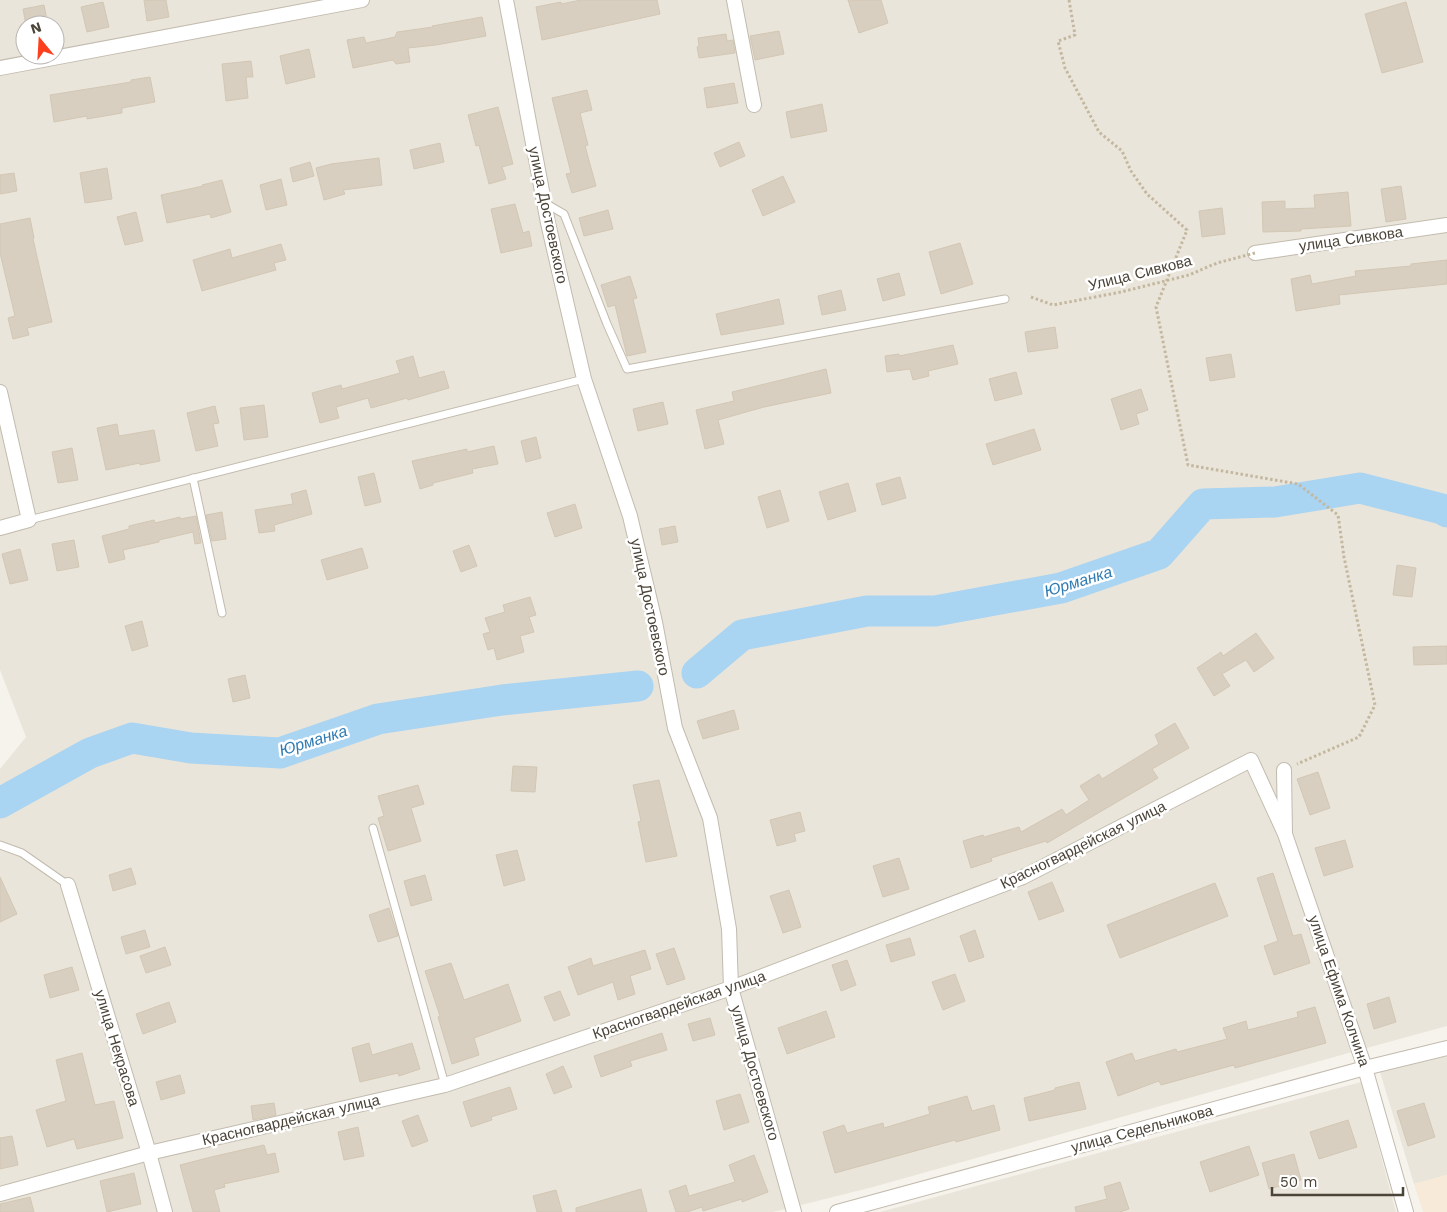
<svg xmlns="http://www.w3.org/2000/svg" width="1447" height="1212" viewBox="0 0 1447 1212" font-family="'Work Sans',sans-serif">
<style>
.residential{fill:#eae5da;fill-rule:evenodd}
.commercial{fill:#f7ead8}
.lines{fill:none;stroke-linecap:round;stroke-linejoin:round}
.river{stroke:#a9d4f2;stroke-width:31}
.building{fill:#d8cfc1;stroke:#d3c7b4}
.lane-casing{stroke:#c2bbae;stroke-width:9}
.street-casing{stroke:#c2bbae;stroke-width:16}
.path{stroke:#c4b79f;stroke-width:3;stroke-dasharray:2.5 2.5;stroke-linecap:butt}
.lane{stroke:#fff;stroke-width:7}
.street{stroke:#fff;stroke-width:14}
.path-bridge{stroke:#c4b79f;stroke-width:3;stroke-dasharray:2.5 2.5;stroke-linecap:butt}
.labels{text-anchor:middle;stroke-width:5;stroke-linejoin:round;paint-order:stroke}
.street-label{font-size:15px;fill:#4b4439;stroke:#fff}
.water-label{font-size:16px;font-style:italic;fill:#2e7ab2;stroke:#fff}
</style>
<rect width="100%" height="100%" fill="#f6f3ec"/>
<g class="residential">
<path d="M0,0H1447V1026L1352,1052L873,1187L773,1212H0V769L26,737L0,670ZM25,25H55V55H25Z"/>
<path d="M1447,1056V1175L1414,1184L1380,1072Z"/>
<path d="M1361,1082L1396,1212H880Z"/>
</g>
<path class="commercial" d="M1447,1175V1212H1423L1414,1184Z"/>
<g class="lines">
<g class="river">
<path d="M697,673L742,635L867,611H935L1061,588L1159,554L1203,504L1275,502L1360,488L1442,509L1447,512"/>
<path d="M0,803L90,753L132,738L191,748L280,753L378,719L502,700L638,686"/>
</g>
</g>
<g class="building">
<path d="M144,0H166L169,17L147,21Z"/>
<path d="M581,0H657L660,14L542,40L536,7L561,2V4Z"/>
<path d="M848,0H881L888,23L859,33Z"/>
<path d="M103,2L109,27L87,32L81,7Z"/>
<path d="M1406,2L1423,62L1382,73L1365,14Z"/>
<path d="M44,5L48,25H26L23,9Z"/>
<path d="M482,17L486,36L436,45L408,48L410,62L396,64L393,60L353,68L347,40L364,37L366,43L395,37L397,32L433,27L432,26Z"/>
<path d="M779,31L784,54L755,60L750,36Z"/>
<path d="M726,34L727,41L733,40L735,53L699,58L697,47L699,46L698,38Z"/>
<path d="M309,49L315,77L286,84L280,56Z"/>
<path d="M251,61L253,77H246L248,98L226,101L222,64Z"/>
<path d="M150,77L155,102L122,108V113L87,119V116L54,122L50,95L131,82V80Z"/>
<path d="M734,83L738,103L707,108L704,88Z"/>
<path d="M587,90L592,110L580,113L588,145L585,146L596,186L572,193L566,174L571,173L552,98Z"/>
<path d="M822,104L827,131L791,138L786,112Z"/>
<path d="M498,107L513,164L502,167L506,179L489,184L479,145L476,146L468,115Z"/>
<path d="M739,142L745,156L720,167L714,153Z"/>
<path d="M440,143L444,162L414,169L410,150Z"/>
<path d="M379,158L382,185L343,190L345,194L324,200L316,168L331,164Z"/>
<path d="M310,162L314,176L293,182L290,168Z"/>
<path d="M107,168L112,199L85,203L80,173Z"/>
<path d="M14,173L17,191L0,194V175Z"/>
<path d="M783,176L795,202L763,216L752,190Z"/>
<path d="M281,179L287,205L266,210L260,185Z"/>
<path d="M222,180L231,212L211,218L210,214L167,223L161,195L203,186L202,185Z"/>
<path d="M1401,186L1406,219L1386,222L1381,189Z"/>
<path d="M1348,192L1351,226L1301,229V231L1263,232L1262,202L1285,201V209L1315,208L1314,195Z"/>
<path d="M515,204L523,233L529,231L532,246L501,253L491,209Z"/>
<path d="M1222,208L1225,234L1202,237L1199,211Z"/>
<path d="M608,210L613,229L584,236L579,218Z"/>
<path d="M136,212L143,241L125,245L117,217Z"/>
<path d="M30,218L34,238L33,239L52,322L27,328L29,335L13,339L8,318L15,316L0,253V224Z"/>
<path d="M960,243L973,284L941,294L929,252Z"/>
<path d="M281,244L286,260L274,263L276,270L202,291L193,260L230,249L232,258Z"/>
<path d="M1447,260V284L1339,295L1340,304L1296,311L1291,279L1310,275L1312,284L1356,276L1355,271L1411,266V264Z"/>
<path d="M899,273L905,295L883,301L877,279Z"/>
<path d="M630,276L637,298L633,299L646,352L627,356L615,305L608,307L601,285Z"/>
<path d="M841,290L846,310L822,315L818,296Z"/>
<path d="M779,299L784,324L721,335L716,314Z"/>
<path d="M1055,327L1058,348L1028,352L1025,332Z"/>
<path d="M953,345L958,364L928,371L929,376L913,380L910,369L887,372L885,356L899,354V356Z"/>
<path d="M1231,354L1235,377L1210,381L1206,358Z"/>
<path d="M413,356L419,378L444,371L449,388L408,400L407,398L371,408L368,398L336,407L339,418L320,423L312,393L341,385L342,389L400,373L396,361Z"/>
<path d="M826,369L831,393L764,407L718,420L724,444L705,449L696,410L734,401L732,392Z"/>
<path d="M1016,372L1022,394L995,401L989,379Z"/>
<path d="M1141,389L1148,410L1136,414L1139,424L1121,430L1111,399Z"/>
<path d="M663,402L668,424L638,431L633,409Z"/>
<path d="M264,405L268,437L244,440L240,408Z"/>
<path d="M215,406L219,423L213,424L218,446L196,451L187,413Z"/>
<path d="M117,424L119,436L154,430L160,461L140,465V463L106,470L97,428Z"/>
<path d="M1034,429L1041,450L993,465L986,444Z"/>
<path d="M536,437L541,458L526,462L521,441Z"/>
<path d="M494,446L498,464L472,469L473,473L433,483V485L420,489L412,461L467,449V452Z"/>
<path d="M72,448L78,480L58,483L52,452Z"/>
<path d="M374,473L381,502L365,506L358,477Z"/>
<path d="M900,477L906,498L882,505L876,484Z"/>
<path d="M848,483L856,511L828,520L819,492Z"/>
<path d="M306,490L312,514L274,525L275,531L259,533L255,510L293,504L291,494Z"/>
<path d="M780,490L789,521L767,528L758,497Z"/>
<path d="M575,504L582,528L555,537L547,513Z"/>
<path d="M222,512L226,539L212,541L206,515Z"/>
<path d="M196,516L201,543L195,544L193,532L159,540V542L123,550L125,559L109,563L102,536L129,529V526L154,520L155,523L180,517V519Z"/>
<path d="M675,526L678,542L662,545L659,529Z"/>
<path d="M74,540L79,567L57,571L52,544Z"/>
<path d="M469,545L477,566L461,572L453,551Z"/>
<path d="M362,548L368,568L327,580L321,560Z"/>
<path d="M20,549L28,580L10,584L2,554Z"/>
<path d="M1397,565L1416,568L1412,597L1393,595Z"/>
<path d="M530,597L536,615L529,617L534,632L520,636L524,652L497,660L494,648L488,650L483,634L490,632L485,618L505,612L503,605Z"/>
<path d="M142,621L148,646L132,651L125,626Z"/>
<path d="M1256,633L1274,658L1254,672L1246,660L1222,674L1230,686L1214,696L1197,668L1221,652L1223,656Z"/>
<path d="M1447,646V664L1414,665L1413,647Z"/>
<path d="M245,675L250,698L233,702L228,679Z"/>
<path d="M734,710L739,729L703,739L697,721Z"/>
<path d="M1175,723L1189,748L1152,769L1158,778L1047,843L1046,841L991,858L992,861L971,868L963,841L983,835L984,837L1019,827L1021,832L1062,809L1066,815L1089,800L1080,786L1099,774L1102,779L1159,744L1155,735Z"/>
<path d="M513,766L537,767L535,792L511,791Z"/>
<path d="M1318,772L1330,808L1310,815L1297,779Z"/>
<path d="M659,780L677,856L646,862L638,822L641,821L633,785Z"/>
<path d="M418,785L424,804L411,808L421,841L388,851L378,818L384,816L378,796Z"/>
<path d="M800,812L805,831L794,834L796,841L777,846L770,820Z"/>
<path d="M1345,840L1353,867L1324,876L1315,848Z"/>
<path d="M517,850L525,880L504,886L496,855Z"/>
<path d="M899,858L909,889L883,897L873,866Z"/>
<path d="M131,868L136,884L113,891L109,875Z"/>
<path d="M1273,873L1293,936L1301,934L1310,963L1274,975L1264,946L1278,941L1257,878Z"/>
<path d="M425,875L432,900L411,906L404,881Z"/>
<path d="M0,877L17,914L0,922Z"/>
<path d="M1052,882L1064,911L1039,920L1028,892Z"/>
<path d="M1215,883L1228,916L1120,958L1107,925Z"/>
<path d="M789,890L801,927L783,933L770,896Z"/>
<path d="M389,908L398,936L378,942L369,915Z"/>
<path d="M145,930L150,947L126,954L121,937Z"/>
<path d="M975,930L984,957L969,962L960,936Z"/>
<path d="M910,938L915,955L891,962L886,945Z"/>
<path d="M165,947L171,965L146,973L140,956Z"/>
<path d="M674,948L685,979L667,985L656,954Z"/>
<path d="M645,950L651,969L630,976L635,994L618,1000L613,982L578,995L568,967L591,958L593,966Z"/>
<path d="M847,960L856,985L841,991L832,965Z"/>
<path d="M451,963L464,1000L508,984L521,1021L474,1038L479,1055L452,1064L438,1017L440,1016L425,971Z"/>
<path d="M72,967L79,990L50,998L44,975Z"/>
<path d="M955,974L965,1001L943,1010L932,982Z"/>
<path d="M560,991L570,1015L554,1021L544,997Z"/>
<path d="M1389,997L1396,1022L1374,1029L1367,1004Z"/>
<path d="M169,1002L176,1022L143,1034L136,1014Z"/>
<path d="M1315,1007L1326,1043L1235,1068L1234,1065L1161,1085L1159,1081L1118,1096L1106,1062L1132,1053L1135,1061L1176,1049L1177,1052L1227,1039L1223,1028L1246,1021L1248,1030L1298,1017L1297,1012Z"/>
<path d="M826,1011L835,1037L787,1054L778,1028Z"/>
<path d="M710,1018L715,1035L693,1041L688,1024Z"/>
<path d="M662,1033L667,1050L630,1061L632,1066L601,1077L594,1056Z"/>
<path d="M369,1043L372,1055L412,1043L420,1069L399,1076L398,1073L360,1082L352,1048Z"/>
<path d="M82,1053L95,1105L114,1101L123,1138L77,1149L74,1139L47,1147L36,1110L66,1101L56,1060Z"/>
<path d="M563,1066L572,1087L554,1094L546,1074Z"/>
<path d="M180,1075L185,1093L161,1100L156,1082Z"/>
<path d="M1079,1082L1086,1109L1029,1121L1024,1098L1055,1090V1088Z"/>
<path d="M510,1087L517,1109L491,1117L492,1120L471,1127L463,1102Z"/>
<path d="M740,1094L749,1122L724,1130L716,1101Z"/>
<path d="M967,1096L972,1111L994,1105L1000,1130L956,1142L955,1140L835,1173L823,1132L844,1125L847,1133L883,1123L884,1128L930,1114L928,1107Z"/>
<path d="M274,1103L276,1115L253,1120L251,1106Z"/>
<path d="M1424,1103L1435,1137L1408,1146L1397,1111Z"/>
<path d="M418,1115L428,1141L412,1147L402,1121Z"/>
<path d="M1348,1120L1357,1147L1319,1159L1310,1132Z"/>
<path d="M358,1127L364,1156L344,1160L338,1132Z"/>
<path d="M12,1136L18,1165L0,1169V1138Z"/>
<path d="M264,1145L267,1155L275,1153L279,1172L224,1184L225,1187L214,1190L220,1212H193L180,1165L211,1157Z"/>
<path d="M1249,1146L1259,1175L1210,1192L1200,1162Z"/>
<path d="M1294,1154L1301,1180L1269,1189L1262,1163Z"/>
<path d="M754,1155L768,1192L742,1202V1199L703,1211L702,1207L687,1212H676L669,1191L686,1185L689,1196L735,1182L729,1165Z"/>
<path d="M134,1173L141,1204L107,1212L100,1181Z"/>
<path d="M1120,1182L1129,1209L1120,1212H1076L1075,1207L1107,1199L1104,1187Z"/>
<path d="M641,1189L647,1212H576V1208Z"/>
<path d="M556,1190L562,1212H537L533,1196Z"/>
<path d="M30,1197L34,1212H0V1204Z"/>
</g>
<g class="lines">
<defs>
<g id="lane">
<path d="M545,203L564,214L607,324L627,369L1005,299"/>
<path d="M193,478L222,613"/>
<path d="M29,520L584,379"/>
<path d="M373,828L445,1085"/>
<path d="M0,845L22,853L68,885"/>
</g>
<g id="street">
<path d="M506,0L548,223L584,379L630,516L655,622L675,728L710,818L729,929L731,988L794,1212"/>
<path d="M734,0L754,105"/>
<path d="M0,68L362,0"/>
<path d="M1255,253L1447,225"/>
<path d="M0,392L29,520L0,528"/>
<path d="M1284,770L1285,834L1365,1068L1406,1212"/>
<path d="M68,885L149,1153L165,1212"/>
<path d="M0,1194L149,1153L445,1085L731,988L1023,877L1251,760L1285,834"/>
<path d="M837,1212L1365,1068L1447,1048"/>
</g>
</defs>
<use href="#lane" class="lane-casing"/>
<use href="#street" class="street-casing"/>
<path class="path" d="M1069,0L1075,35L1058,41L1065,68L1099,132L1122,151L1131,171L1147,194L1187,230L1156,307L1188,465L1298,484L1338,515L1344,557L1375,705L1359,737L1297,764"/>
<use href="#lane" class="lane"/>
<use href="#street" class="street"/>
<path class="path-bridge" d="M1031,297L1053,305L1121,292L1189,275L1217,263L1255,253"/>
</g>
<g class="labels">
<g class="street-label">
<text transform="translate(548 215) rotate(78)" y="5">улица Достоевского</text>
<text transform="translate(1351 239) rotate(-8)" y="5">улица Сивкова</text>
<text transform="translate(1140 273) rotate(-14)" y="5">Улица Сивкова</text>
<text transform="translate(650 607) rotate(78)" y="5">улица Достоевского</text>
<text transform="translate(1083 845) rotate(-26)" y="5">Красногвардейская улица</text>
<text transform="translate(1339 991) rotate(71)" y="5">улица Ефима Колчина</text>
<text transform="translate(679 1005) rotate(-19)" y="5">Красногвардейская улица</text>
<text transform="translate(117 1048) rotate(73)" y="5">улица Некрасова</text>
<text transform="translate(755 1073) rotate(74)" y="5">улица Достоевского</text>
<text transform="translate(291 1120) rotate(-13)" y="5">Красногвардейская улица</text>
<text transform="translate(1142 1129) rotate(-15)" y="5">улица Седельникова</text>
</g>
<g class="water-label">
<text transform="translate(1078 581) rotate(-17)" y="6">Юрманка</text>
<text transform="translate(313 740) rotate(-17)" y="6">Юрманка</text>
</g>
</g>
<g transform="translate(40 40) rotate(342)"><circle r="24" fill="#ffffff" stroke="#b7b4b0"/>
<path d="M0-4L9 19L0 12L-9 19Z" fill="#fc3f1d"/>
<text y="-8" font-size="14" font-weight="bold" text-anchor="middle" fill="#4b4439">N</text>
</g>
<path d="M1272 1187v8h131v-8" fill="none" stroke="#4b4439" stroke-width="2.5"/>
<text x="1280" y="1187" font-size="15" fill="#4b4439" stroke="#ffffff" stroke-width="4" paint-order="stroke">50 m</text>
</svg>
